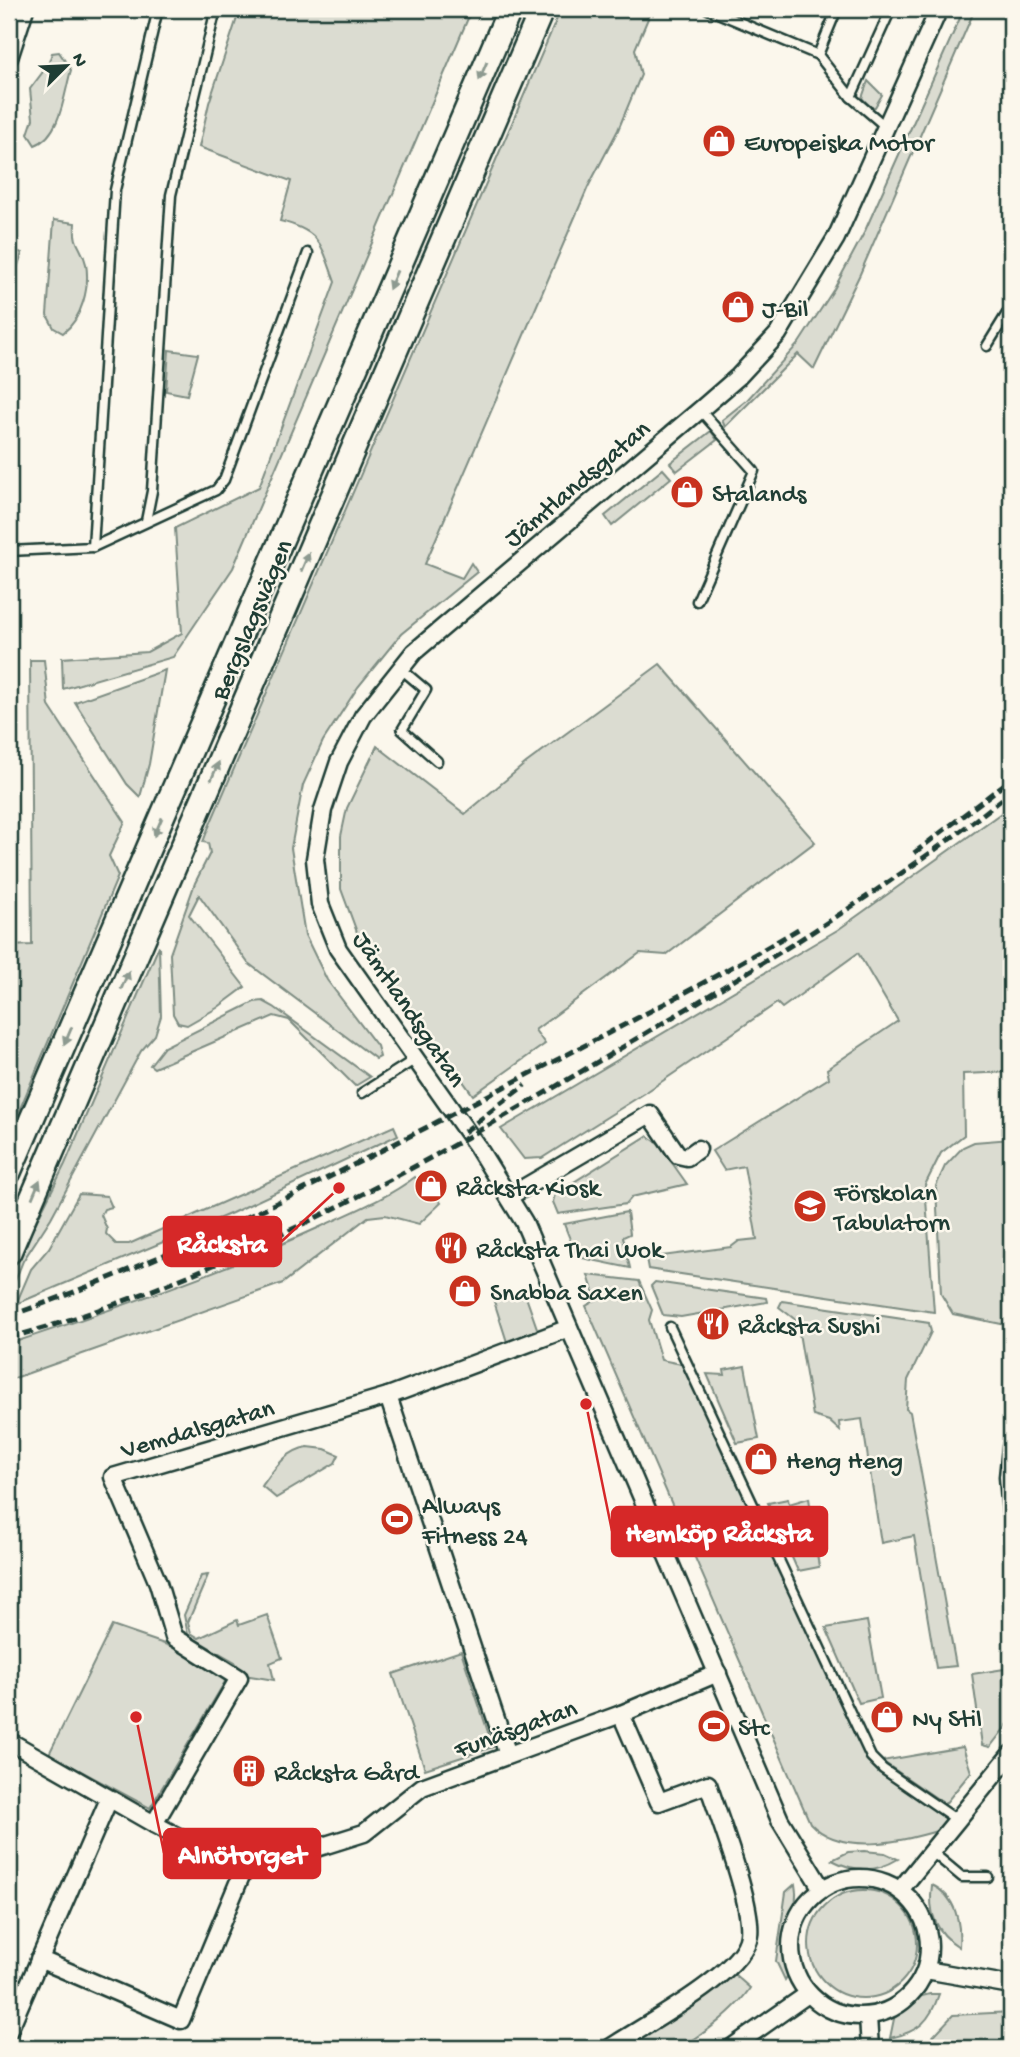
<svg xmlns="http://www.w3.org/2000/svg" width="1020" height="2057" viewBox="0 0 1020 2057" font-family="'Gochi Hand',sans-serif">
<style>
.green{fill:#dbdcd1;stroke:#7d8c82;stroke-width:2}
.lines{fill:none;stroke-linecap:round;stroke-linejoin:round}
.service-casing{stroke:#1f3d34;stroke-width:13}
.minor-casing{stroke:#1f3d34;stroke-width:21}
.secondary-casing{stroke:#1f3d34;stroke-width:28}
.service{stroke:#fbf7ec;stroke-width:8}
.minor{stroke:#fbf7ec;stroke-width:16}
.secondary{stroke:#fbf7ec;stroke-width:23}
.rail{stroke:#1f3d34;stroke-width:5;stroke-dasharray:10 5;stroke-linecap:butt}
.oneway{fill:#8d9a90}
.labels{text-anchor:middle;stroke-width:5;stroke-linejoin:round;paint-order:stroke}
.poi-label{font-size:26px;fill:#1f3d34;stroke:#fbf7ec;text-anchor:start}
.street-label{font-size:26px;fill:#1f3d34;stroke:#fbf7ec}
.leader{fill:none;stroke:#d62828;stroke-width:2.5}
.callout-dot{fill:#d62828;stroke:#fbf7ec;stroke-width:2.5}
.callout{fill:#d62828;stroke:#d62828;stroke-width:2.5}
.callout-label{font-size:28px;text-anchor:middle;font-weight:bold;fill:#fff}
</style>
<rect width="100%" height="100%" fill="#fbf7ec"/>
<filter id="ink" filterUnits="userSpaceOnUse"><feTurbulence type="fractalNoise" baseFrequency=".0143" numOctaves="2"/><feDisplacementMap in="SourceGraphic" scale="14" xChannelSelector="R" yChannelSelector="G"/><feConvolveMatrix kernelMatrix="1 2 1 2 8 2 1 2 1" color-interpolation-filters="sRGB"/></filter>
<g filter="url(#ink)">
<g class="green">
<path d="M240,9H472L233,568L173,657L63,689L62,658L147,652L182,633L175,528L259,487L335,282C321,244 321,231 280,221L291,181L199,147L209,103Z"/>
<path d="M561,9H652L635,49L641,75L618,130L588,187L425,564L462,578L471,563L477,572L401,634L358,687L323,741L303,785L291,848L305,935L327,980L377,1046L380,1057L376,1059L248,963L199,895L189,915L245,987L217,1008L187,1025L178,1023L173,1014L170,954L195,883L210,853L208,843L203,842L208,829Z"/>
<path d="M964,9H975L860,274L814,369L798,354L725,427L722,420L747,400L799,343L834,289L864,233Z"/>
<path d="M59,52L71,70C64,94 61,135 35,145L28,134L33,119L30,89L48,65L52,53Z"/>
<path d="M868,81L882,95L875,107H870L862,98Z"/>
<path d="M54,220L75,223C73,247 82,245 86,264C90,287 82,319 63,333L54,328L47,315Z"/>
<path d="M9,248L22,253L9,293Z"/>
<path d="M169,350L198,354L187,395L166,391Z"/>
<path d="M711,431L717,440L677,471L670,463Z"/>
<path d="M663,469L671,478L612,526L605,516Z"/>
<path d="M30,660H44L49,706L125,822L109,856L118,876L9,1135V946L32,945Z"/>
<path d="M660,664L815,842L666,955L640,953L535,1030L545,1044L473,1095L358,935L341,889V836L347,808L377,746L465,814L526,763Z"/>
<path d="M165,670L149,764L140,797L127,784L75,702Z"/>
<path d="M1011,806V1072L963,1074L964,1135L941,1153L925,1185L934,1312L648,1269L646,1258L731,1247L739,1241L757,1239L744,1166L724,1170L712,1151L829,1078L827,1069L898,1021L858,953L782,1008L777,1003L645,1093L542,1158L524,1159L501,1129L839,929Z"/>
<path d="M159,946L161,1016L155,1035L141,1051L51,1218L23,1261L9,1296V1276L65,1164Z"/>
<path d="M263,1001L274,1007L370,1077L355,1086L289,1020L274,1016L154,1068L150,1065L164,1047L254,1002Z"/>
<path d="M394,1126L398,1135L232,1213L16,1304L31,1269L49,1248L79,1194L107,1196L112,1207L104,1209L101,1215L107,1229L106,1234L116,1244H129Z"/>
<path d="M647,1136L658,1143L687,1184L632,1197L626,1204L558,1214L553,1202L555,1194Z"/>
<path d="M1011,1139V1326L953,1314L941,1294L936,1186L945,1166L963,1147L974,1142Z"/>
<path d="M415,1177L429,1195L433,1192L441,1203L419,1224L385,1215L368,1217L283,1283L9,1380V1344C114,1309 219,1273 320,1227C352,1212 386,1199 415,1177Z"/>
<path d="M627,1212L630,1234L623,1237L630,1268L577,1257L564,1224Z"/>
<path d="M588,1275L639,1281L652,1310L649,1320L661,1360L686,1365L871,1757L949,1814L940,1830C901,1842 841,1856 810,1823L586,1306L596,1300Z"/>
<path d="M655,1282L766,1298L767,1302L681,1317L663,1315L651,1286Z"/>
<path d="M525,1294L538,1331L507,1342L493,1298Z"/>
<path d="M782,1301L929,1323L931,1332L908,1380L906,1409L910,1412L956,1666L936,1668L914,1536L881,1543L862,1419L839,1422L840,1431L829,1421L813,1416L797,1321L779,1307Z"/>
<path d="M745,1366L759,1439L737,1443L707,1374L725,1375L724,1370Z"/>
<path d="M308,1447L325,1449L339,1455L335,1463L276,1498L262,1486C274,1469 286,1450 308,1447Z"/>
<path d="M809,1498L819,1567L798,1571L768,1503L788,1499L789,1504Z"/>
<path d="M208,1575L188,1622L191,1633L199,1638L237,1620L239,1625L267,1615L282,1658L270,1663L274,1680L244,1675L235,1662L188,1635L184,1615L201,1576Z"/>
<path d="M867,1621L881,1698L859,1703L826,1628Z"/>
<path d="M112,1626L176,1648L226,1680L150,1808L49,1754Z"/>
<path d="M461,1651L493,1747L425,1769L393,1674Z"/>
<path d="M1011,1668V1720L990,1747L982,1745L972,1674Z"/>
<path d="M963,1747L971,1772L945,1804L882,1761Z"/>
<path d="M864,1851L885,1853L898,1859C875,1873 855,1872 832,1860L848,1852Z"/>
<path d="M795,1884C800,1907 787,1922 787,1944C787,1954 791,1962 790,1972L785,1980L776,1961L786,1892Z"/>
<path d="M932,1885C956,1896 961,1923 959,1947C935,1932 928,1912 932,1885Z"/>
<circle cx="863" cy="1944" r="54"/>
<path d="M734,1974L750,1988C738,2007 700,2039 679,2047C666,2053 643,2048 629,2048Z"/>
<path d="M930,1994H939C930,2022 918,2032 890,2038L895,2014L918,1997Z"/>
<path d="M1011,2012V2048H922L953,2015Z"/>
</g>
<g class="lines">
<defs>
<g id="service">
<path d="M708,9L818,55L851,97"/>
<path d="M818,55L837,9"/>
<path d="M886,127L851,97L891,9"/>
<path d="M987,346L1011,307"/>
<path d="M146,521L152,491L171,195L216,9"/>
<path d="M93,547L216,490L224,480L308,253"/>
<path d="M9,551L93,547L115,190L158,9"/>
<path d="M697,601L754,471L700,410"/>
<path d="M400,668L426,690L402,730L437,761"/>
<path d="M362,1093L414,1060"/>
<path d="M670,1327L871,1757L883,1769L957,1820"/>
<path d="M932,1852L962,1877H988"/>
</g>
<g id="minor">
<path d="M9,58L25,9"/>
<path d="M510,1196L650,1114L678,1155L687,1157L698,1149"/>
<path d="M388,1396L508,1755"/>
<path d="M1011,1447L1008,1477L1011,1513"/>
<path d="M9,1741L154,1824L243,1871L364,1833L422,1787L621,1714L718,1673"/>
<path d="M154,1824L239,1678L174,1637L158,1583L113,1477L388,1396L569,1328"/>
<circle cx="860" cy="1947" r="69"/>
<path d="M822,1889L780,1820L524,1222L477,1146L338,949L320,904L315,859L323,810L339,762L363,716L414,652L700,410L738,377L778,334L836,238L939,9"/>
<path d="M900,1890L1011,1754"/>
<path d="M39,1959L181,2020L243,1871"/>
<path d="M926,1970L1011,1985"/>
<path d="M868,2017L870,2048"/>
<path d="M9,2030L109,1799"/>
<path d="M610,2048C642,2026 745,1973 749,1935C753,1903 719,1819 708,1784L659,1802L621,1714"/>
<path d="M731,2048L808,1994"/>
</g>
<g id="secondary">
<path d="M9,1172L510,9"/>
<path d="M9,1252L542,9"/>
</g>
</defs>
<use href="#service" class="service-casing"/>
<use href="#minor" class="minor-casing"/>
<use href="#secondary" class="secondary-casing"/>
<use href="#service" class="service"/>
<use href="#minor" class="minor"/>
<use href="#secondary" class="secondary"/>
<g class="rail">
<path d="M914,853L1011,779"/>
<path d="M464,1132L525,1085"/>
<path d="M9,1316C172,1259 326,1180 479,1100C587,1044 695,990 800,928"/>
<path d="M9,1338C233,1276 438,1157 636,1039C765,962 894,886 1011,792"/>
</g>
</g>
<defs><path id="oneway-solid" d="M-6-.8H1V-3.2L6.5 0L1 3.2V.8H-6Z" transform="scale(1.75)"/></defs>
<g class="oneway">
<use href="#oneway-solid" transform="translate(483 71) rotate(113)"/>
<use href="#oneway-solid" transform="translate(393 280) rotate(113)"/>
<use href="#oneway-solid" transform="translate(305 562) rotate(-67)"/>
<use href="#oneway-solid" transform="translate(215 771) rotate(-67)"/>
<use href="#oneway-solid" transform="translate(158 827) rotate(113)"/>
<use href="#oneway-solid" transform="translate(125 980) rotate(-67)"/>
<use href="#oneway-solid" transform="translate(68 1036) rotate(113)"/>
<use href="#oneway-solid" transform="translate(36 1189) rotate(-67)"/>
</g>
</g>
<defs>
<symbol id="shop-disc" viewBox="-11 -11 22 22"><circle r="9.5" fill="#c8321e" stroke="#fbf7ec"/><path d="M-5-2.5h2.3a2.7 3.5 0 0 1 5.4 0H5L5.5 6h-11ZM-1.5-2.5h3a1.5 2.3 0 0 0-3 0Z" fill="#fff"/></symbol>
<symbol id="school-disc" viewBox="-11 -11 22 22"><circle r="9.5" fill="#c8321e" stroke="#fbf7ec"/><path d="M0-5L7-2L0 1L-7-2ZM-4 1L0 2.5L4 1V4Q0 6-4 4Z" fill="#fff"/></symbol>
<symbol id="restaurant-disc" viewBox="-11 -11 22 22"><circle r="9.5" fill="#c8321e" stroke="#fbf7ec"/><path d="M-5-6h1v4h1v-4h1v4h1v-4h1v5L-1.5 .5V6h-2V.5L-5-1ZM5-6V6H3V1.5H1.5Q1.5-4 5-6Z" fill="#fff"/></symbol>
<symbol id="stadium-disc" viewBox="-11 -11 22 22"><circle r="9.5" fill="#c8321e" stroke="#fbf7ec"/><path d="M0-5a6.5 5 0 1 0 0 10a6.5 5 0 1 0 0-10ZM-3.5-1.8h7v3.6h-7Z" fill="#fff"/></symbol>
<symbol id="building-disc" viewBox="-11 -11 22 22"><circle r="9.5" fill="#c8321e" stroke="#fbf7ec"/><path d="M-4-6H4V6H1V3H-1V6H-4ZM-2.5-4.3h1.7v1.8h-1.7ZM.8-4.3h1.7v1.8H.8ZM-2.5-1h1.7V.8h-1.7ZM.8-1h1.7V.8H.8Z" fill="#fff"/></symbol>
</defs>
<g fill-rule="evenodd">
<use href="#shop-disc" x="700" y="122" width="38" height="38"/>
<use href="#shop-disc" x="719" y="288" width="38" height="38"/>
<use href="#shop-disc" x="668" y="473" width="38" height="38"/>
<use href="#shop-disc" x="412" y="1167" width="38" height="38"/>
<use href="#school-disc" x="791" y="1187" width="38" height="38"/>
<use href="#restaurant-disc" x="432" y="1229" width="38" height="38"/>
<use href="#shop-disc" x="446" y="1272" width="38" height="38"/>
<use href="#restaurant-disc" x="694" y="1305" width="38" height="38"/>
<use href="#shop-disc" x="742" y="1440" width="38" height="38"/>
<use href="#stadium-disc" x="378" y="1500" width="38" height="38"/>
<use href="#shop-disc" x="868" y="1698" width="38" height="38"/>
<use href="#stadium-disc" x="695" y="1707" width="38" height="38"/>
<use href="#building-disc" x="230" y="1752" width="38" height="38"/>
</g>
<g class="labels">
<g class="poi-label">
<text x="744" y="150">Europeiska Motor</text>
<text x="762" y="316">J-Bil</text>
<text x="712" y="501">Stalands</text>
<text x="456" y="1195">Råcksta Kiosk</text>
<text x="834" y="1200">Förskolan<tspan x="834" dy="30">Tabulatorn</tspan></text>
<text x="476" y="1257">Råcksta Thai Wok</text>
<text x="490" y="1300">Snabba Saxen</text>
<text x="738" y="1333">Råcksta Sushi</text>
<text x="786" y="1468">Heng Heng</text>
<text x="422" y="1513">Always<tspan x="422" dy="30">Fitness 24</tspan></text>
<text x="912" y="1726">Ny Stil</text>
<text x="738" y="1735">Stc</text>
<text x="274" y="1780">Råcksta Gård</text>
</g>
<g class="street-label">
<text transform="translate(576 482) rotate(-40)" y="9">Jämtlandsgatan</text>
<text transform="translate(250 619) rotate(-67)" y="9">Bergslagsvägen</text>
<text transform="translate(411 1008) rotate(56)" y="9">Jämtlandsgatan</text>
<text transform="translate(197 1427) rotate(-16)" y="9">Vemdalsgatan</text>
<text transform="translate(515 1727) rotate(-20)" y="9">Funäsgatan</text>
</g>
</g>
<path class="leader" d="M339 1188L281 1242M586 1404L612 1531M136 1717L164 1853"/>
<g class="callout-dot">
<circle cx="339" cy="1188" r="7"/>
<circle cx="586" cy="1404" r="7"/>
<circle cx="136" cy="1717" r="7"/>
</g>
<g class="callout">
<rect x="164" y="1217" width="117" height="49" rx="7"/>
<rect x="612" y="1507" width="215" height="49" rx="7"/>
<rect x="164" y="1829" width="156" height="49" rx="7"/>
</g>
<g class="callout-label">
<text x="222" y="1252">Råcksta</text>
<text x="719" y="1541">Hemköp Råcksta</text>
<text x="242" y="1863">Alnötorget</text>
</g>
<rect width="1020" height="2057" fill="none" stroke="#fbf7ec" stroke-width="35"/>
<rect x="18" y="18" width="985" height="2022" fill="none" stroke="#1f3d34" stroke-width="2.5" filter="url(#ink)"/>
<g transform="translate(66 66) rotate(66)" stroke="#fbf7ec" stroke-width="5" paint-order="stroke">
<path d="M0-5L12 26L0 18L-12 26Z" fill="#1f3d34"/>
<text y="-10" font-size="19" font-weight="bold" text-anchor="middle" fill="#1f3d34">N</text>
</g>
</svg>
